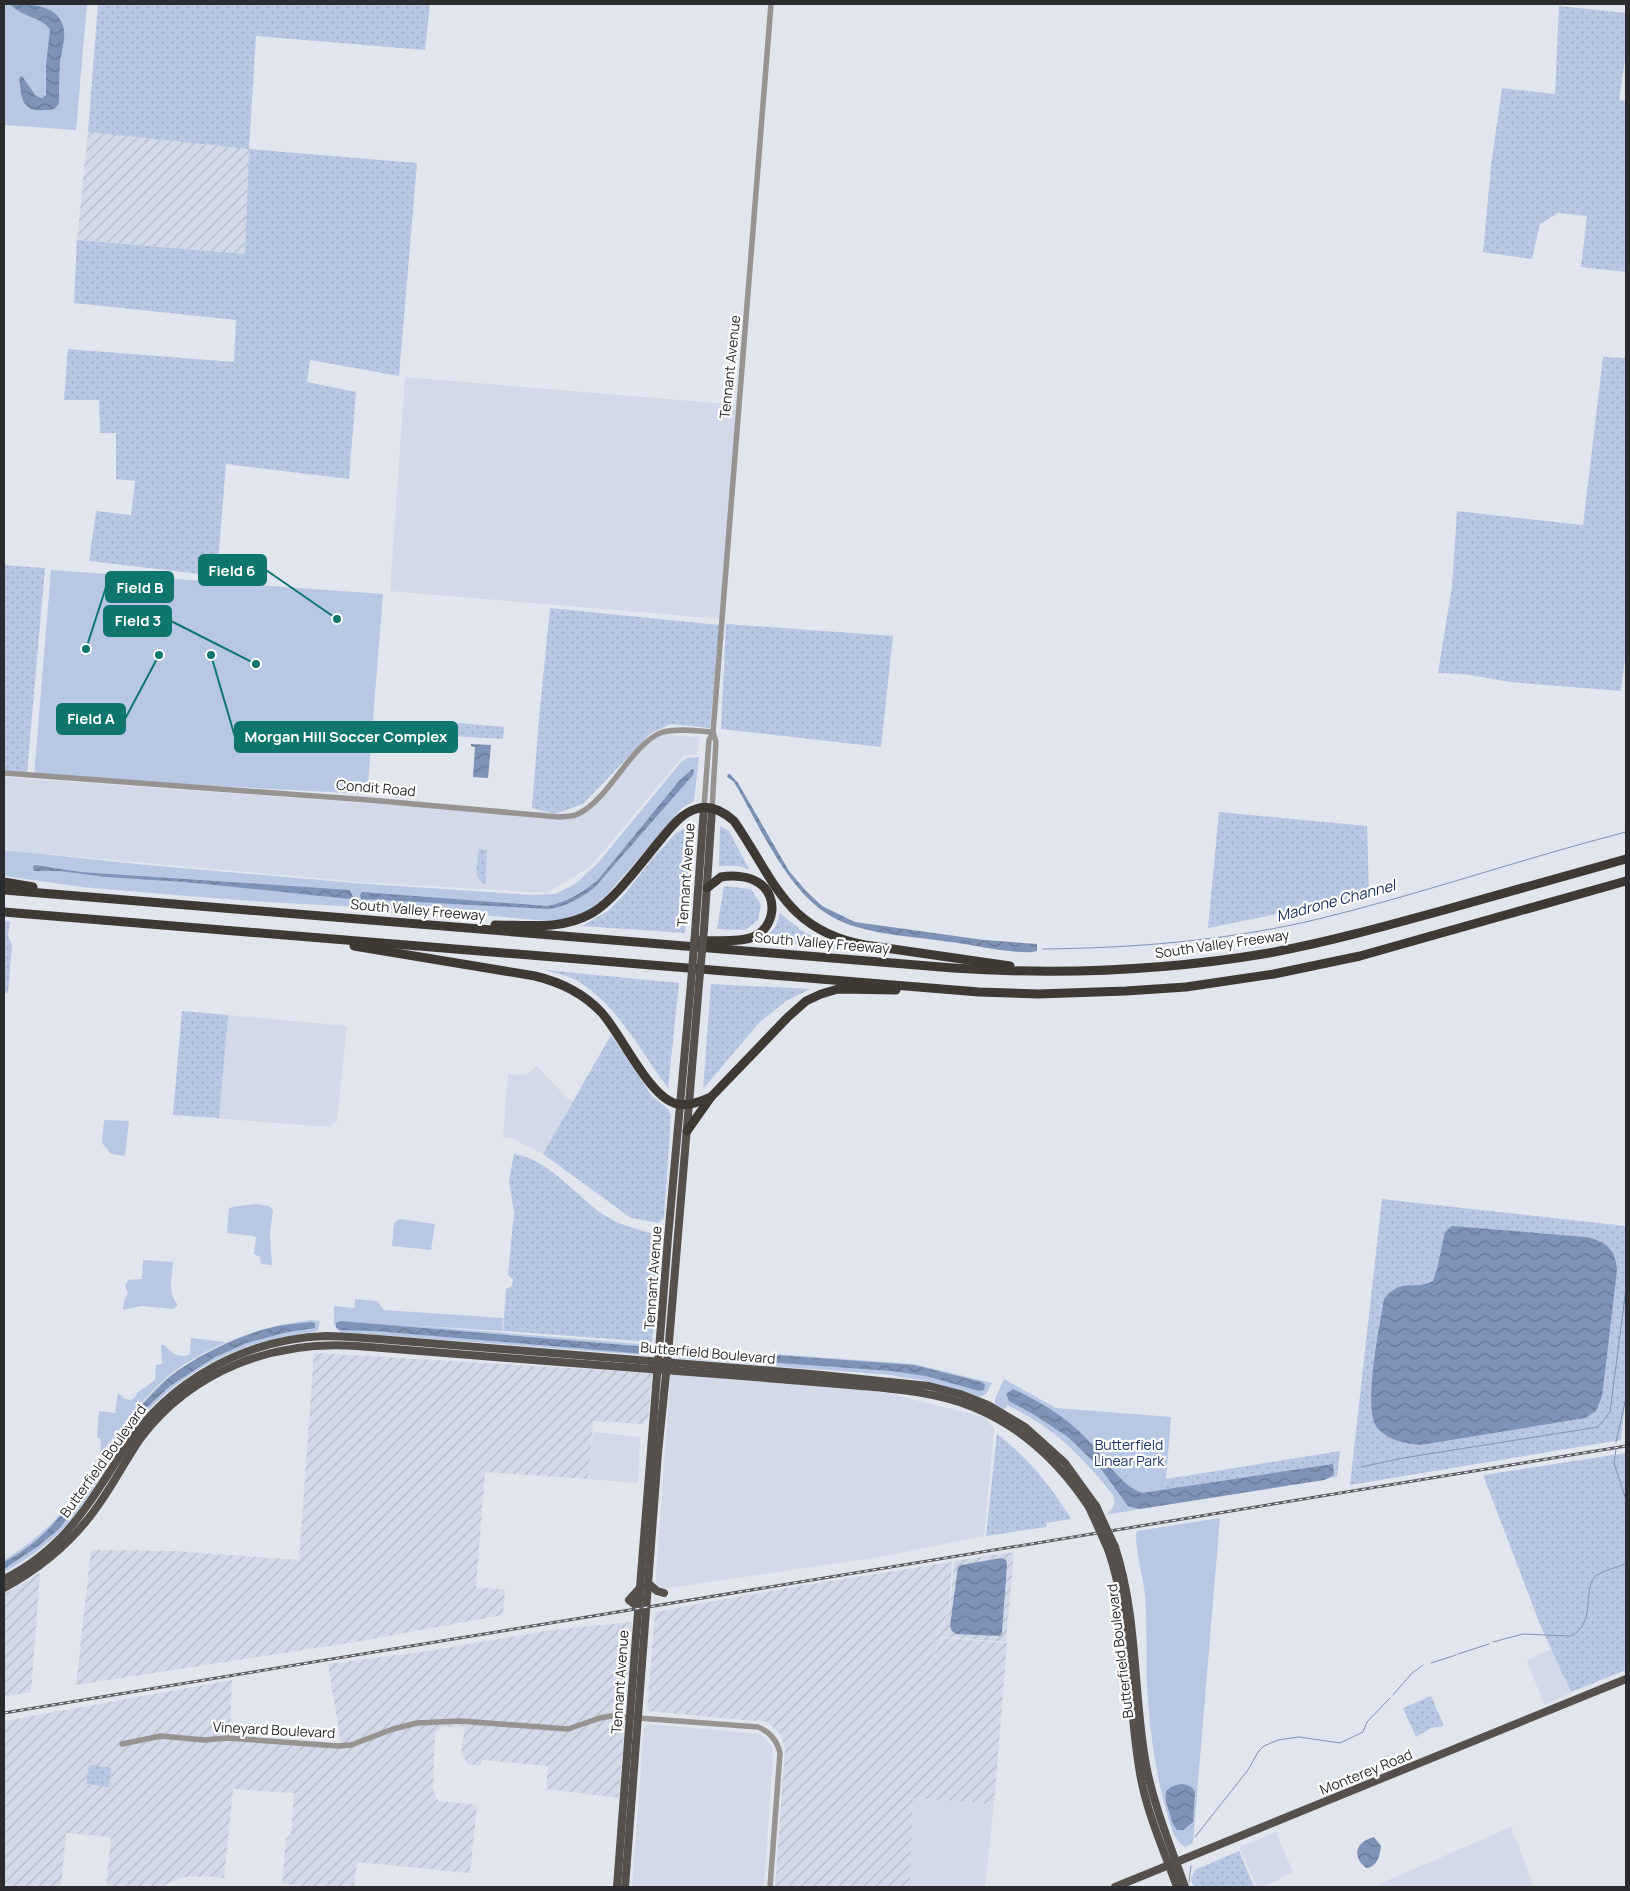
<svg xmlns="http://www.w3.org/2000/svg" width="1630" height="1891" viewBox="0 0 1630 1891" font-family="Manrope,sans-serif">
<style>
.built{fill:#d2d9e8}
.industrial{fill:url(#industrial-furrows)}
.grass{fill:url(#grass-dots)}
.park{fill:#b8c7e3}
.water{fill:url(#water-waves)}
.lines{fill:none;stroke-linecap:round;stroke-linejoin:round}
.stream{stroke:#7f93b8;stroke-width:1}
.minor{stroke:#969390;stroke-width:5.5}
.major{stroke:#55504b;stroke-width:8}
.highway{stroke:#3f3933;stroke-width:9}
.rail-casing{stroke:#5a5c61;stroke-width:3}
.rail{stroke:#fff;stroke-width:1;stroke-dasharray:4;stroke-linecap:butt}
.major-bridge{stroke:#55504b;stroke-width:8}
.labels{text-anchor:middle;stroke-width:4.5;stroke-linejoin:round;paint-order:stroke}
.street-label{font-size:14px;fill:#2a2b2f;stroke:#fff}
.park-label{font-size:14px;fill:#1e3667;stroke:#fff}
.water-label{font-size:15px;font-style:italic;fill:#142b5a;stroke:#fff}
.leader{fill:none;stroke:#0f766e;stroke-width:2}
.callout-dot{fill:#0f766e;stroke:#fff;stroke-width:2}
.callout{fill:#0f766e;stroke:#0f766e;stroke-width:2}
.callout-label{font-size:15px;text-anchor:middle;font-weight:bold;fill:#fff}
</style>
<defs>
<pattern id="industrial-furrows" width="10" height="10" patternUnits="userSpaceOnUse" patternTransform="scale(1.25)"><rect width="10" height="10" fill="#d2d9e8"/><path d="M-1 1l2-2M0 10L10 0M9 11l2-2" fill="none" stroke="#b4bac7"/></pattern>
<pattern id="grass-dots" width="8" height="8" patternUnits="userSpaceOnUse" patternTransform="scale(1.25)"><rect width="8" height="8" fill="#b8c7e3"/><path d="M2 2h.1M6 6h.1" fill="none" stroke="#9eabc3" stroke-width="1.8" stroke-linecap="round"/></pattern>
<pattern id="water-waves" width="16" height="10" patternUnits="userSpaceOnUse" patternTransform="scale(1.25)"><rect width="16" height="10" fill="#7f93b8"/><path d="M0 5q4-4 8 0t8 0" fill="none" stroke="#687896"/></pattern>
</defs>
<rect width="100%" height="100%" fill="#e1e5ee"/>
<g class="built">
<path d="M405,377L738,405L723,619L390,591Z"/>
<path d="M664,735L700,737L697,755H684L591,866L547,893L361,882L23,852L4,848V777L559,817L589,806L649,740Z"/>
<path d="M182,1011L347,1026L337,1121L330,1127L173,1115Z"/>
<path d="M537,1066L568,1099L573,1101L543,1154L511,1138H503L508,1074L525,1075Z"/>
<path d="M672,1353L814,1365L812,1383L886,1393L984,1417L994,1429L984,1536L886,1556L655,1590Z"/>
<path d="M593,1432L640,1437L638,1483L588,1479Z"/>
<path d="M1553,1648L1571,1693L1544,1705L1527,1660Z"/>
<path d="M648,1724L761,1734L772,1746L773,1756L764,1887H632L644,1728Z"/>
<path d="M913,1798L994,1804L985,1887H910Z"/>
<path d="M1511,1827L1534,1887H1372L1405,1873Z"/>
<path d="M1276,1832L1293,1872L1263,1887H1257L1239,1847Z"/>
</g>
<g class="industrial">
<path d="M88,132L249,149L245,254L77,240Z"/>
<path d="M314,1353L653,1373L648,1418L643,1424L593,1421L588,1479L485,1472L476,1587L505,1590L503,1615L355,1642L76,1685L91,1550L174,1551L299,1560Z"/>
<path d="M1014,1552L1006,1642L942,1637L924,1673L943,1638L1007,1643L994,1804L913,1798L910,1887H775L785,1749L781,1735L768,1722L647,1711L655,1612L787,1588L952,1562L949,1611L917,1675L950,1611L954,1561Z"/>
<path d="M40,1573L31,1692L4,1697V1594Z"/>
<path d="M632,1622L619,1798L546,1789L548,1766L482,1760L481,1766L468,1764L461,1753L465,1726L442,1727L435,1732L433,1790L438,1801L477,1805L470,1873L357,1862L354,1887H316L282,1884L286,1838L291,1835L294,1793L233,1789L224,1878L206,1876L184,1877L170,1882L162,1887H106L111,1837L66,1833L61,1887H4V1721L232,1680L230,1736L336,1743L341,1742L328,1664L429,1651L551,1630Z"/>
</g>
<g class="grass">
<path d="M98,4H430L425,50L256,36L249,149L417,163L399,376L310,360L307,382L356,392L349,479L226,464L217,576L89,561L96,511L131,515L135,481L116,479V433H100L99,400H64L68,349L234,362L236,320L74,303L77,240L245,254L249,149L88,132Z"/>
<path d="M1559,6L1626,13V53L1619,100L1626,101V272L1581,267L1587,216L1558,213L1540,224L1532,259L1483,252L1491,166L1502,88L1555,94Z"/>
<path d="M1603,357L1626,358V651L1621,691L1510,682L1464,674L1438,673L1452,586L1457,511L1583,525Z"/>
<path d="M4,565L45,568L27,773L4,771Z"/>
<path d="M550,608L719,625L710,728L671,724L651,733L583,804L555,814L532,808L539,718Z"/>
<path d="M726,624L893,636L881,747L721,729Z"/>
<path d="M436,721L504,727L503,739L434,735Z"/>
<path d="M1219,812L1367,826L1369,895L1208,928Z"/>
<path d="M692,824L685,933L582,926L608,911L624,895L653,858L676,833Z"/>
<path d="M720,826L729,831L749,869L737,866H719Z"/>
<path d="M478,849L487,850L486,885C470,876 480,862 478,849Z"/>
<path d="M724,886L751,889L761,905L758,920L745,930L717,929Z"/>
<path d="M780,913L803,932L845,948L764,941L776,926Z"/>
<path d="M4,921L10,922L8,936L12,945L8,993L4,992Z"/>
<path d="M545,970L679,983L668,1088C640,1051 619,1007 578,981C569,976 555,973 545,970Z"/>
<path d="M711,984L810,989L786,1001L759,1023L703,1089Z"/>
<path d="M182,1011L228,1015L219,1118L173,1115Z"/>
<path d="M611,1035L652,1096L668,1109L671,1115L664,1218L658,1223L631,1218L543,1154Z"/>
<path d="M514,1154C545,1157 576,1195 601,1213C617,1224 635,1229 655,1234L659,1240L652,1342L503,1331L506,1289L512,1286L513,1279L508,1275L514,1212L509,1181Z"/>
<path d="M1382,1199L1626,1226V1394L1621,1440L1350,1485Z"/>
<path d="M997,1434C1028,1458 1051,1486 1071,1519L1046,1523L1047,1527L986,1536Z"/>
<path d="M1340,1451L1337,1477L1164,1505L1166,1479Z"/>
<path d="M1626,1453V1670L1571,1692L1541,1627L1483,1475Z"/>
<path d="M1431,1696L1444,1726L1431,1728L1416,1737L1403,1708Z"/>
<path d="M89,1765L111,1768L109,1787L86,1784Z"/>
<path d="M1239,1851L1254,1887H1194L1191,1879L1195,1870Z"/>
</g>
<g class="park">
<path d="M4,4H87L76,130L4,125Z"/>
<path d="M51,570L383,594L367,794L34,776Z"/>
<path d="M699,757L694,801L682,808L606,896L590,910L571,918L549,921L435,911L266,902L175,895L82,887L4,876V850L136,864L354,883L532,895L555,894L575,884L598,863L681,762L687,758Z"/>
<path d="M104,1120L129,1121L125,1156L111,1154L102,1143Z"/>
<path d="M257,1204L269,1206L273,1210L270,1234L272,1265L261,1264L260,1257L254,1254L256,1238L254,1236L227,1233L229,1208L238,1206Z"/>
<path d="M399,1219L435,1224L431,1250L392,1246L394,1223Z"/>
<path d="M143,1260L173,1262C172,1278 167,1293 178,1305L173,1309L141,1306L123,1310L124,1301L128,1293L125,1286L128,1280L142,1279Z"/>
<path d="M355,1299L377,1301L384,1310L503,1318L502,1331L407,1325L653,1345L650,1352L644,1355L340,1332L334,1325V1306L354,1308Z"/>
<path d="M311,1320L320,1321L318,1330L314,1332C243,1339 175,1372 132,1430C113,1455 98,1484 79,1509C60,1536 32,1557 4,1572V1560C27,1546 47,1530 65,1509C79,1493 88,1473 101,1455C120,1429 141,1402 165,1380C172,1374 180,1369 187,1365C226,1338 265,1326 311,1320Z"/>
<path d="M191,1338L226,1342C205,1352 183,1363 166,1378C141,1400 121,1428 100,1454L101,1440L97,1437L99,1411L115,1413L118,1393L125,1399L131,1400L136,1396L137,1393L155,1380L156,1365L162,1364L161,1345H164C171,1352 179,1360 190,1354Z"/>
<path d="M676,1347L914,1364L992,1383L986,1394L980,1397L926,1381L890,1375L680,1358Z"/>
<path d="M1004,1379L1056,1408L1171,1417L1164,1505L1105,1515C1113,1510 1117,1503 1113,1495C1080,1454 1054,1428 1007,1405L1004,1410L995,1404V1399Z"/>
<path d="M1220,1518L1193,1843L1185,1847C1173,1840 1170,1823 1166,1810C1156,1775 1151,1738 1148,1702C1145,1666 1148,1630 1145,1595C1144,1580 1133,1542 1137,1531Z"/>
</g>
<g class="water">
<path d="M10,4C30,4 60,4 64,30C65,39 62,51 60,61C59,75 59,89 59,103C55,110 52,110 45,110C20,112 22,97 19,78L22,76L36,96L42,98L46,95V65L50,30C43,17 23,18 10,4Z"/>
<path d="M471,744L491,745L488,778L473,777L475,747L471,746Z"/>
<path d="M692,769L694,770L693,775L594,888C579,899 567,906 549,909L361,899L360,895L362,892L548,906C569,901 580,894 597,881L679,781Z"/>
<path d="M728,774H730L738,783L789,871L806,891L822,906L855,922L984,940L1037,944V951C1021,956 970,944 950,942C918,937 875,935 845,923C791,903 762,829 734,782L727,777Z"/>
<path d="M35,865L80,872L350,890L353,897L350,899L185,882L106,877L60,871H34L33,867Z"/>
<path d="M1452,1226L1586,1237C1605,1241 1616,1249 1617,1270L1604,1380L1602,1396L1596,1411L1585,1418L1420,1445C1404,1443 1386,1440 1376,1426C1363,1406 1380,1324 1384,1299C1401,1277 1413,1291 1433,1281L1437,1269L1445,1232Z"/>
<path d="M340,1321L648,1347V1352L645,1354L375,1331L340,1330L336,1328V1323Z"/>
<path d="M312,1322L315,1323V1328L288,1332L247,1343L215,1357L170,1386L144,1410L124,1435L87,1493L59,1529L37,1547L4,1569V1562C48,1539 68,1507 94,1468C114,1436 139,1406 166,1380C190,1358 246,1332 278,1326C289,1324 301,1323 312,1322Z"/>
<path d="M679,1348L914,1365L982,1382L985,1385L984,1390L979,1391L926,1376L891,1371L682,1356L680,1354Z"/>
<path d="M1013,1389C1041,1402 1066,1417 1087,1439C1105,1457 1118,1484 1142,1493L1333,1464L1334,1475L1324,1480L1140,1509L1128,1506L1101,1469L1068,1437L1033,1414L1009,1401L1006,1394Z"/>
<path d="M1002,1558L1006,1560L1007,1564L1002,1633L1000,1636L956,1634L952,1631L950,1626L958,1567L961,1565Z"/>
<path d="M1182,1784C1188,1785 1192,1786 1195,1792L1193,1822L1183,1830H1177C1172,1824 1171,1818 1169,1811C1163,1794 1163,1787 1182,1784Z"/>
<path d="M1374,1837L1381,1846C1380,1856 1377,1867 1366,1868C1351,1855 1356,1842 1374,1837Z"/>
</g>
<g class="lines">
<g class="stream">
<path d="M1043,949C1133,948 1222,941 1310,921C1416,896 1520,859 1626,832"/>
<path d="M1616,1442L1626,1398"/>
<path d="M1616,1449L1614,1463L1626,1500"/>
<path d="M1361,1467L1403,1458L1598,1427L1610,1412L1626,1288"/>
<path d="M1493,1642L1523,1634L1571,1636C1598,1622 1581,1585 1597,1575C1605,1570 1617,1567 1626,1564"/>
<path d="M1458,1654L1489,1644"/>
<path d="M1431,1663L1456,1655"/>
<path d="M1393,1695L1412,1673L1423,1665"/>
<path d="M1195,1837L1248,1770L1258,1752L1264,1746L1278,1740L1299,1737L1340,1743L1363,1732L1367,1722L1390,1698"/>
<path d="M1189,1882L1191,1866"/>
</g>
<g class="minor">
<path d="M4,773L369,800L559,817C565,816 573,817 578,814C609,800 632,742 663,732C678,728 697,731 713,732"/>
<path d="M704,807L709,740L713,732L771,4"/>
<path d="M712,809L716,742L713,732"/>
<path d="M122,1744L161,1736L204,1740L228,1738L338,1746L351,1745L393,1729L417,1723L460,1721L568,1729L600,1718L611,1716L758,1727C770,1732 777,1740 780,1753L770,1887"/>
</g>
<g class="major">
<path d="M704,929L712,809"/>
<path d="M695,933L704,807"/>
<path d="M1115,1547C1138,1617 1133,1693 1146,1765C1154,1807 1171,1847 1185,1887"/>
<path d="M1108,1549C1132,1618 1127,1695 1139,1767C1145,1809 1163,1848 1177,1887"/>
<path d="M4,1579C66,1548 89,1503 125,1448C170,1380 245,1339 326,1336C343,1336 361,1338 378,1339L822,1375L929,1386L960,1394L988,1405L1025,1427L1065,1463L1096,1506"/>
<path d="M649,1584L657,1591L664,1593"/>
<path d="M4,1588C41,1568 73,1541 97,1507C113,1485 125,1461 140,1439C192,1370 273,1340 357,1346C485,1356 614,1367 742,1376C778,1379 814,1382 850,1385C892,1389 933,1391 973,1407C1022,1427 1060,1463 1089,1507"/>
<path d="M638,1607L629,1600L640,1588"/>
<path d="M617,1887L634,1662L668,1238L691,983"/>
<path d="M625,1887L658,1453L668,1354L699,984"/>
<path d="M1115,1887L1626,1679"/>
</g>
<g class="highway">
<path d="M4,882L33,887"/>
<path d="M4,890L953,968C1059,975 1164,971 1269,953C1328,942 1386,926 1444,910C1505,893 1566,876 1626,859"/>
<path d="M4,912L979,992L1038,994L1126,991L1186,987L1274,974L1360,956L1626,881"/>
<path d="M495,925C528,925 563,930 592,913C615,900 644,859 662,838C671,827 682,813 696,809C710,804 724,812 734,821C775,880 785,930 865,945L1010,966"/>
<path d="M695,941C712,940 738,943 753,937C775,928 779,896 759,883C749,876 733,875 721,877L707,888"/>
<path d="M354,946L535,976C560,982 583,993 601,1012C621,1033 650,1100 678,1104C690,1106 701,1101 711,1097"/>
<path d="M687,1131L711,1097L788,1017L806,1001L821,994L838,989L896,990"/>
</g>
<defs>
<path id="rail" d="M4,1713L1626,1446"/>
</defs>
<use href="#rail" class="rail-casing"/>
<use href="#rail" class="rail"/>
<g class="major-bridge">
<path d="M691,983L695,933"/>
<path d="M699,984L704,929"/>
<path d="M1096,1506L1115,1547"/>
<path d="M1089,1507L1108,1549"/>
</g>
</g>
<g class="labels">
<g class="street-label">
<text transform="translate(730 367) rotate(-84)" y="5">Tennant Avenue</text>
<text transform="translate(376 788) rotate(5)" y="5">Condit Road</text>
<text transform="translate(686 875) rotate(-86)" y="5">Tennant Avenue</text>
<text transform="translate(418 910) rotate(5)" y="5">South Valley Freeway</text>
<text transform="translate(822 943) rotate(5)" y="5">South Valley Freeway</text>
<text transform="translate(1222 944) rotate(-8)" y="5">South Valley Freeway</text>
<text transform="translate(653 1278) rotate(-86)" y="5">Tennant Avenue</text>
<text transform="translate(708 1353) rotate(5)" y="5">Butterfield Boulevard</text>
<text transform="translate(103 1461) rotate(-54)" y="5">Butterfield Boulevard</text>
<text transform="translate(1120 1651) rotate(-97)" y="5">Butterfield Boulevard</text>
<text transform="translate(620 1682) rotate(-86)" y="5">Tennant Avenue</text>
<text transform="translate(274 1730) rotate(3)" y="5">Vineyard Boulevard</text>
<text transform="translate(1366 1772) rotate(-22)" y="5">Monterey Road</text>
</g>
<g class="park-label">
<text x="1129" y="1450">Butterfield<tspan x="1129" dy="16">Linear Park</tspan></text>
</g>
<g class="water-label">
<text transform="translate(1336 901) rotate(-15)" y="5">Madrone Channel</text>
</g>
</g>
<path class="leader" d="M337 619L266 570M86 649L106 587M256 664L171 621M159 655L125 719M211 655L235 737"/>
<g class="callout-dot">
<circle cx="337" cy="619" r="5"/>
<circle cx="86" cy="649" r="5"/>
<circle cx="256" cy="664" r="5"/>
<circle cx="159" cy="655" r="5"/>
<circle cx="211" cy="655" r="5"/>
</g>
<g class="callout">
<rect x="199" y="555" width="67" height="30" rx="5"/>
<rect x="106" y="572" width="67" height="30" rx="5"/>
<rect x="104" y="606" width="67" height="30" rx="5"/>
<rect x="57" y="704" width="68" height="30" rx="5"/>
<rect x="235" y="722" width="222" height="30" rx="5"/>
</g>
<g class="callout-label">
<text x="232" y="576">Field 6</text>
<text x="140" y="593">Field B</text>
<text x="138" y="626">Field 3</text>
<text x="91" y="724">Field A</text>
<text x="346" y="742">Morgan Hill Soccer Complex</text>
</g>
<rect width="1630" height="1891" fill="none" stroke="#2a2b2f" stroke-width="10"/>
</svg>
